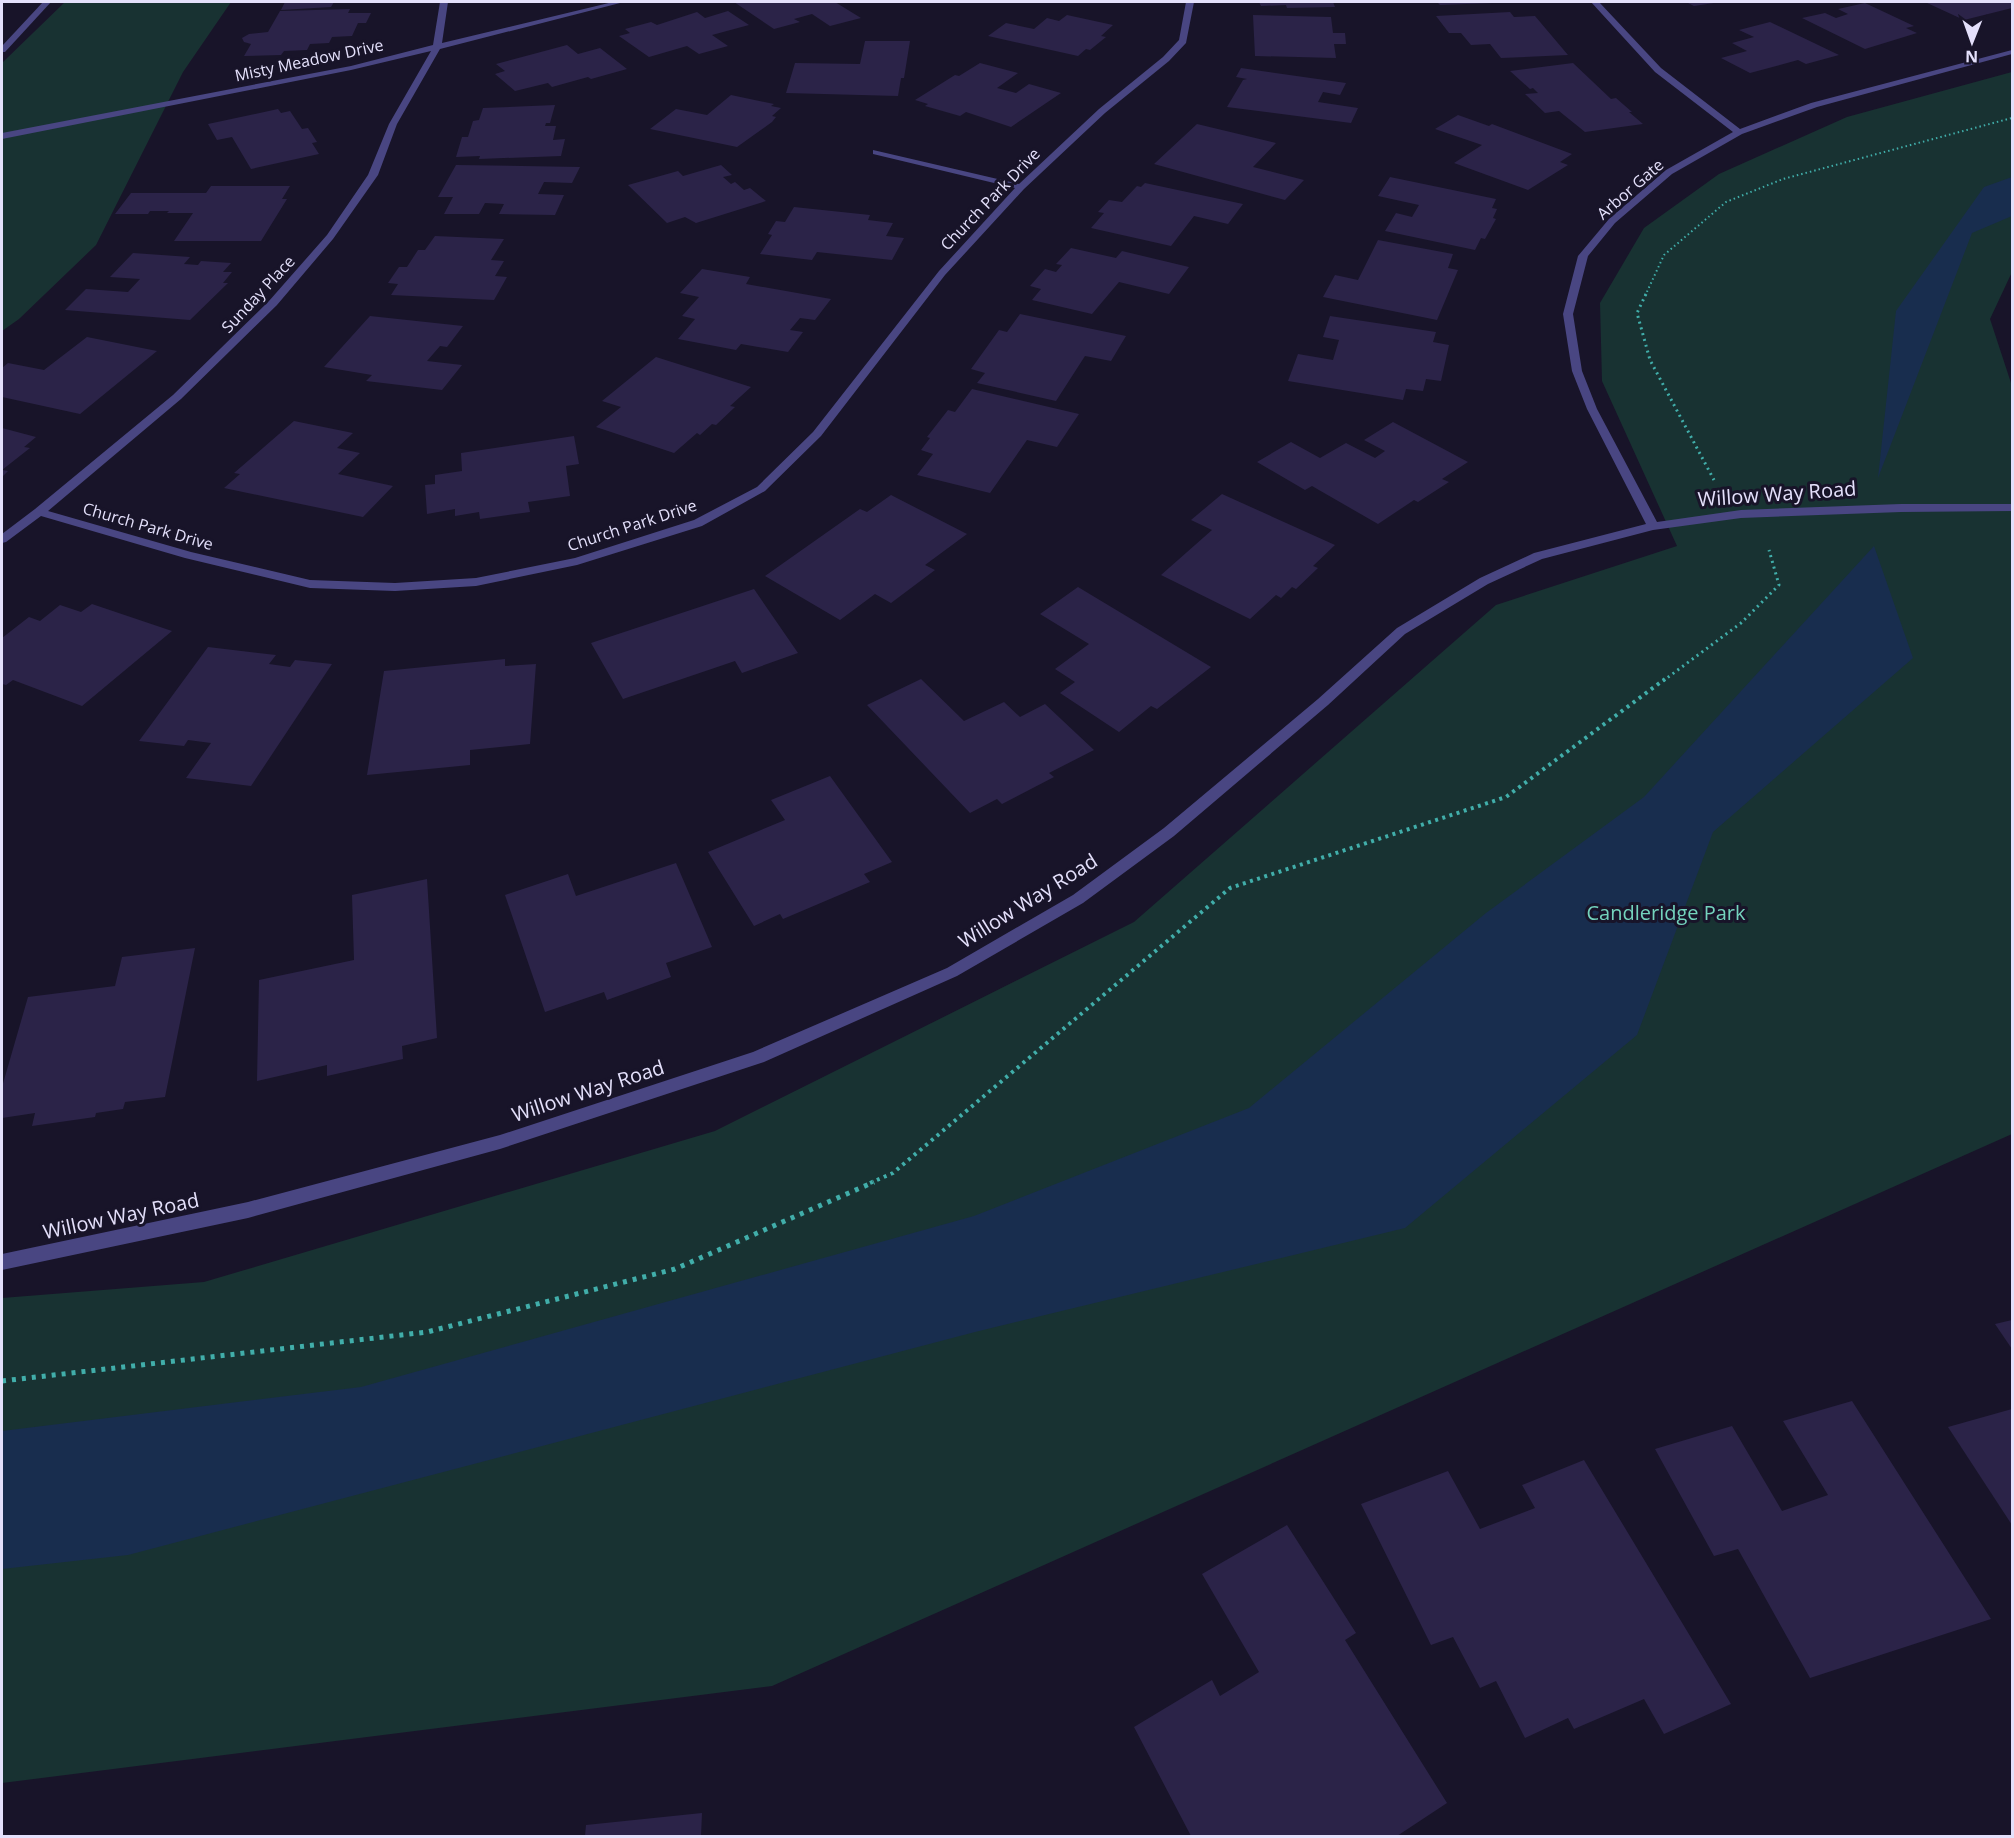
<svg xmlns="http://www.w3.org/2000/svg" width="2014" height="1838" viewBox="0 0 2014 1838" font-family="'Open Sans',sans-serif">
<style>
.green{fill:#183232}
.water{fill:#182d4e}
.building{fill:#2b2348}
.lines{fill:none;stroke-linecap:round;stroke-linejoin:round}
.path-far3{stroke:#41aeaa;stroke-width:2;stroke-dasharray:1.5 3;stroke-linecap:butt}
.path-far2{stroke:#41aeaa;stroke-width:3;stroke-dasharray:2 4;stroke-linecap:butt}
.path-far1{stroke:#41aeaa;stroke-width:4;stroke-dasharray:3 4.5;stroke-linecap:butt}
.path{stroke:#41aeaa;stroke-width:5;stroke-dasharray:4 6;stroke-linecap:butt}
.minor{fill:#494682;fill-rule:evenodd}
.labels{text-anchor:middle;stroke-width:6;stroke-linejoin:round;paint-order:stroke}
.far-street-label{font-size:16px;fill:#e4e0fb;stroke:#181429}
.street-label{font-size:20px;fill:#e4e0fb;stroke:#181429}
.park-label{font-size:20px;fill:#74d3bd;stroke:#181429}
</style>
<rect width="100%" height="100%" fill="#181429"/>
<g class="green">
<path d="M65,2H231L183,72L96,245L19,319L2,331V63Z"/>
<path d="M2012,72V272L1990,319L2012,386V1134L772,1686L2,1783V1298L204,1282L715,1131L1134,922L1496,605L1677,546L1602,381L1600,303L1644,228L1719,174L1847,117Z"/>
</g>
<g class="water">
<path d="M2012,177V216L1972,233L1878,478L1896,311L1984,187Z"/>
<path d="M1874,546L1913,658L1713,832L1637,1035L1405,1228L975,1332L128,1555L2,1569V1431L361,1387L974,1216L1249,1108L1486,913L1644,797Z"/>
</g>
<g class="building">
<path d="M285,2H334L331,7L281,10Z"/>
<path d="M734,2H835L861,18L830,26L812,14L794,19L800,22L774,29Z"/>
<path d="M1259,2H1333L1335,7L1287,8L1286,5L1261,6Z"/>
<path d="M1437,2H1493V3L1440,5Z"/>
<path d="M1686,2H1714V3L1694,6Z"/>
<path d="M1925,2H2012V8L1964,20Z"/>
<path d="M1865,3L1914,26L1906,28L1917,33L1865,49L1802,18L1825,13L1836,18L1848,14L1838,9Z"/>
<path d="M350,9L348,13H371L366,23H358L352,36L332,37L329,43L310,44L307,50L284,51L281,55L244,56L251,44L244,42L242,38L249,34L268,32L280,11Z"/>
<path d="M728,11L749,25L712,35L728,46L699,54L687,46L649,57L619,36L630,33L625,29L651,22L657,25L697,12L705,18Z"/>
<path d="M1510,12L1514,17L1535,16L1568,55L1501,58L1490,44L1471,45L1461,33H1449L1436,16Z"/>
<path d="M1067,15L1113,25L1101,36L1106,37L1090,50L1086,49L1078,56L988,36L1006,23L1034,29L1047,18L1059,21Z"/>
<path d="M1253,15L1331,17L1333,33H1345L1346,44H1334L1336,58L1255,56Z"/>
<path d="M1770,22L1839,55L1806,64L1798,60L1750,73L1721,58L1747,51L1732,43L1754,37L1739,30Z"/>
<path d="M865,41H910L904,78H901L898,96L786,93L795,63L860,64Z"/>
<path d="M567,45L578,54L600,48L627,69L591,79L588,77L552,87L548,83L515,91L495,74L505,71L496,64Z"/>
<path d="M980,63L1018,73L997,88L1016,93L1029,84L1061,93L1011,127L966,112L960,116L925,106L928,104L915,100L955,75L959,76Z"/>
<path d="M1573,63L1611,99L1616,98L1632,112H1629L1643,124L1585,132L1559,111L1545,113L1525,94L1538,93L1533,88L1530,89L1510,71Z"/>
<path d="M1241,68L1346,83L1340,95L1323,92L1318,102L1358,108L1351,123L1227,107L1243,80L1247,79L1236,77Z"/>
<path d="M731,95L774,104L771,106L781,108L772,116L776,117L772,122L737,147L650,129L676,109L707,115Z"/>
<path d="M555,105L550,123H546L545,126H556L553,140L565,139L561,156L479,159L480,156L456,157L462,137H468L473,121L479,120L483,108Z"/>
<path d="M278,109L281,113L290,111L302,129L308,128L317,142L312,143L319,154L251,169L232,137L217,140L208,124Z"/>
<path d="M1458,115L1489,126L1492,124L1572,154L1560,162L1568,165L1528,190L1454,163L1482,145L1435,129Z"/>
<path d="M1197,124L1276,143L1253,167L1304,180L1285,200L1154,164Z"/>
<path d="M456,165L580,167L572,183L544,182L538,194L564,195L555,215L499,214L504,204L485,203L479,214H444L453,197H438Z"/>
<path d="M721,165L732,175L723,177L731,184L735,182L744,190L750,188L766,201L696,223L685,217L667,223L628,185L678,171L683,176Z"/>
<path d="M1390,177L1496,199L1492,208L1497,209L1493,218L1496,219L1485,239L1481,238L1475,250L1385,231L1396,213L1412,217L1419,205L1378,196Z"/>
<path d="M1145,183L1243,204L1228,224L1194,216L1171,246L1091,228L1104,213L1098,212L1109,200L1122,202L1137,186L1141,187Z"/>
<path d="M211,186H290L282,199H287L261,241H174L193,213H167L169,211H150L148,214H115L131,193H206Z"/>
<path d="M794,207L870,215L868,220L893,223L886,236L904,238L892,260L817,252L812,260L760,254L772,235L768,234L776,221L785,222Z"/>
<path d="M435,236L504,239L491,260L504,261L495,276L507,277L494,300L391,295L398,284L388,283L399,267H407L418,250H425Z"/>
<path d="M1378,240L1453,254L1448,268L1458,270L1437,320L1323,297L1335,275L1358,280Z"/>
<path d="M1071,248L1116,258L1122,251L1189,267L1169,294L1119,282L1092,314L1032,300L1041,289L1030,286L1045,269L1056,272L1062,265L1056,264Z"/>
<path d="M133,253L190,257L184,264L198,265L201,261L231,263L223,272H232L223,283H228L190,320L65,310L86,289L128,292L140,279L110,277Z"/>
<path d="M702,269L750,277L746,284L831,299L815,320L800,318L790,330L803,332L788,352L741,344L736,350L678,339L695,319L682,316L699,297L680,293Z"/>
<path d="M1020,314L1126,336L1111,361L1085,356L1056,401L977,383L985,373L971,369L999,330L1007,332Z"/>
<path d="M370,316L463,326L447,347L440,346L427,361L462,365L442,390L366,381L372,375L324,367Z"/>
<path d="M1330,316L1436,332L1433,342L1449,345L1441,381L1426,379L1423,391L1406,389L1403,400L1288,381L1298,354L1333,360L1339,340L1323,337Z"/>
<path d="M87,337L157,351L80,414L2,397V368L8,363L44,370Z"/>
<path d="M656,357L751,387L730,406L735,407L716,425L712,424L700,435L697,433L674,453L596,427L621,407L602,401Z"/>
<path d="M972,389L1079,414L1057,447L1027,440L990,493L917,475L933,454L921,450L930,438L927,437L948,410L955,412Z"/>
<path d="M294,421L353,433L337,448L360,453L338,474L393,486L363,517L224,488L240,474L234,473Z"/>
<path d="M1393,422L1468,462L1442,479L1449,482L1418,502L1414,500L1378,524L1312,486L1305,490L1257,462L1291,442L1320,458L1346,443L1375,458L1385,451L1364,440Z"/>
<path d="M2,428L36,437L24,447L30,448L2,470L8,471L2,477Z"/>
<path d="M574,436L579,464L566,466L570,496L528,502L530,512L480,519L479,512L455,516V509L427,514L425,485L435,484V475L462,471L461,453Z"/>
<path d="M1222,494L1335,545L1313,566L1318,568L1296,589L1292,587L1281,598L1276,595L1250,619L1161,575L1212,530L1191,520Z"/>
<path d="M891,495L967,534L925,565L935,570L891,603L875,594L840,620L765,576L860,509L867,512Z"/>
<path d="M1078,587L1211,667L1157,709L1151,706L1119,732L1060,693L1075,682L1055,669L1089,644L1040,614Z"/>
<path d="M754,589L798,653L742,673L735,661L623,699L591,643Z"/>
<path d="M92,604L172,631L82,706L13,680L6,685L2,684V638L29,617L40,621L60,605L81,612Z"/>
<path d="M208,647L276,655L269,664L290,667L295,660L332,664L251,786L186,778L211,743L188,740L184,746L139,741Z"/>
<path d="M505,659V666L536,664L530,744L470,750V765L367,775L384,671Z"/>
<path d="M921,679L964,721L1004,702L1020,717L1045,704L1094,750L1049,773L1054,777L1002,804L997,799L970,813L867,705Z"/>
<path d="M830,776L892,862L864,874L870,882L783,919L780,914L754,926L708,852L785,820L771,800Z"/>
<path d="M676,863L712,947L666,963L671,977L607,1000L604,992L545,1012L505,895L568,874L576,896Z"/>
<path d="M427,879L437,1038L402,1046L403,1059L327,1076V1065L257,1081L259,980L354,960L352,895Z"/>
<path d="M195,948L165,1097L125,1102L123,1109L96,1113L95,1117L32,1126L35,1113L2,1118V1087L28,997L115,986L122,957Z"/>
<path d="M2012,1320V1349L1995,1324Z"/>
<path d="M1852,1401L1991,1619L1810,1678L1738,1549L1714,1556L1655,1449L1732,1426L1782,1511L1828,1495L1783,1421Z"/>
<path d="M2012,1409V1525L1948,1427Z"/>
<path d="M1584,1460L1731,1704L1664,1734L1644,1699L1574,1729L1568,1718L1525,1738L1496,1681L1480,1688L1453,1637L1431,1645L1361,1504L1448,1471L1480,1529L1535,1508L1522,1485Z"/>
<path d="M1287,1525L1356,1633L1345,1640L1447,1803L1397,1836H1191L1134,1727L1212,1680L1220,1696L1259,1672L1202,1574Z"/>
<path d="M702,1813L701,1836H585L586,1825Z"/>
</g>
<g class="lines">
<path class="path-far3" d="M1645,296L1664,255L1726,202L1783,179L2012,118"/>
<g class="path-far2">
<path d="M1646,294L1637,313L1650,360L1714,480"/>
<path d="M1663,681L1741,623L1779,585L1769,550"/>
</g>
<path class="path-far1" d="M870,1183L893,1173L1230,888L1506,797L1665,679"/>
<path class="path" d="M2,1381L427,1332L675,1269L874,1182"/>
<g class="minor">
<path d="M43,2H51L5,52H2V46Z"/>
<path d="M440,2H448L442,43L613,2H624L440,49L397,124L378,175L333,239L277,305L181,399L48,511L191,552L310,580L395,583L476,578L575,558L694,520L757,487L813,432L939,271L1015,188L873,154V150L1019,184L1099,109L1163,57L1179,40L1186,2H1194L1186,43L1169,61L1105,113L1024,189L945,275L821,436L765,491L702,526L577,565L476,586L395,591L310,588L185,558L41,516L6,542L2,543V534L35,509L173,395L269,301L327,235L368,175L389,124L431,51L351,70L2,139V133L351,66L433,45Z"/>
<path d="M1591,2H1599L1661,68L1740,129L1811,103L2012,50V54L1817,107L1742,134L1672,174L1615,223L1588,256L1573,314L1582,371L1597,409L1657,522L1741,510L1901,504H2012V511L1901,512L1741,518L1653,530L1542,559L1488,584L1405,634L1328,705L1174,836L1083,903L957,976L764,1062L500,1149L248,1218L2,1270V1254L248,1202L500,1135L753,1052L947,968L1073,895L1164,828L1318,699L1397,628L1480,578L1534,553L1646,524L1587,409L1572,371L1563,314L1578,256L1609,219L1666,170L1733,132L1655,72Z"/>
</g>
</g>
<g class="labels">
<g class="far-street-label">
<text transform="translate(309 60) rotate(-12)" y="6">Misty Meadow Drive</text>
<text transform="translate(1630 189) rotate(-41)" y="6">Arbor Gate</text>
<text transform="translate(990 199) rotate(-46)" y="6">Church Park Drive</text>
<text transform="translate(258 294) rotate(-47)" y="6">Sunday Place</text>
<text transform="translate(632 525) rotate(-18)" y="6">Church Park Drive</text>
<text transform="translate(148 526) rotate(16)" y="6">Church Park Drive</text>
</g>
<g class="street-label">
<text transform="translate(1777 494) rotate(-4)" y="7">Willow Way Road</text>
<text transform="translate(1028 901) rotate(-32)" y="7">Willow Way Road</text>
<text transform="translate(588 1091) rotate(-18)" y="7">Willow Way Road</text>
<text transform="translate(121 1216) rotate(-12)" y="7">Willow Way Road</text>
</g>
<g class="park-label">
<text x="1666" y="920">Candleridge Park</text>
</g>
</g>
<rect width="2014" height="1838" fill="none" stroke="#e4e0fb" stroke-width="6"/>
<g transform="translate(1972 42) rotate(181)" stroke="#181429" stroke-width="4.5" paint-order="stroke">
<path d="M0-4.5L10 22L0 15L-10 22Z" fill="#e4e0fb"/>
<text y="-9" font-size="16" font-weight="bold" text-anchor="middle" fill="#e4e0fb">N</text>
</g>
</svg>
